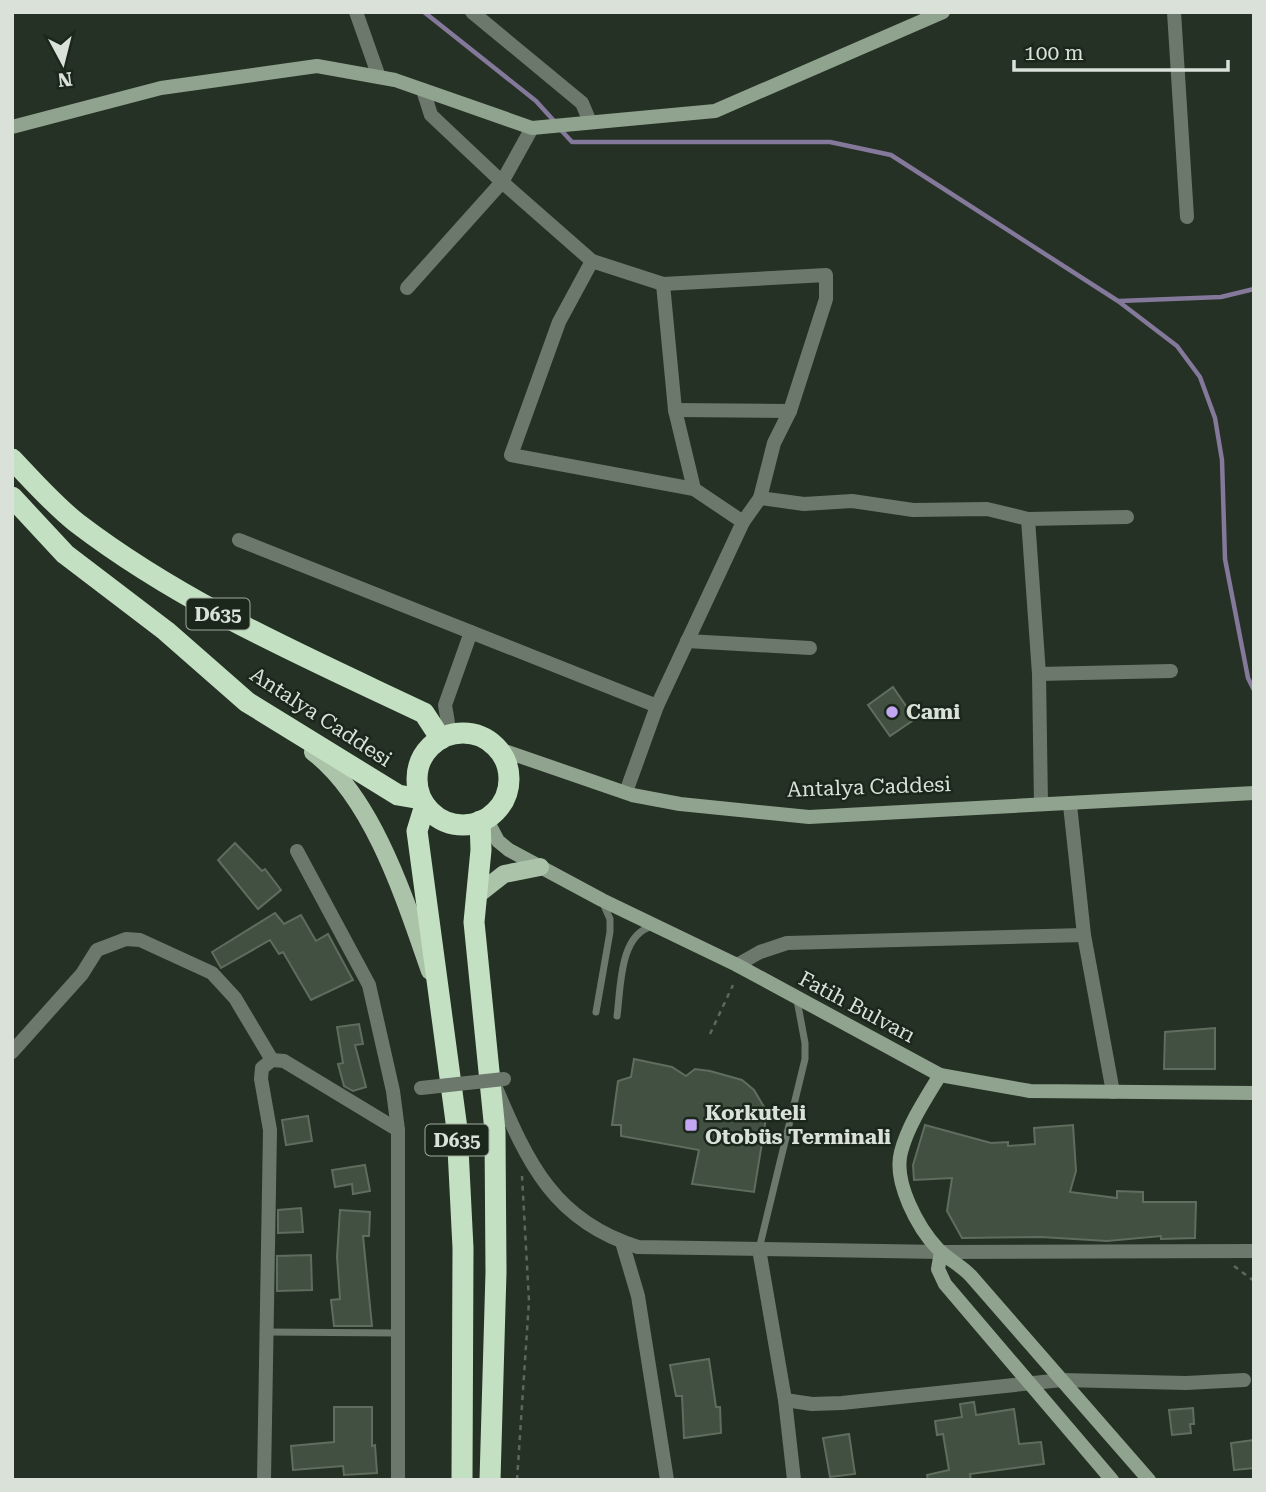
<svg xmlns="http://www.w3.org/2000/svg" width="1266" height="1492" viewBox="0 0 1266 1492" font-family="'Roboto Serif',serif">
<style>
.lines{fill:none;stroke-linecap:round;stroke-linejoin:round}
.stream{stroke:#84789b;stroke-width:4.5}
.building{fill:#425041;stroke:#5e6d5d;stroke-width:2}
.path{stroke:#5c685c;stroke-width:2.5;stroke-dasharray:5 5;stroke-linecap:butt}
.lane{stroke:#6c786c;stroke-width:7}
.street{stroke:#6c786c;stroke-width:14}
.secondary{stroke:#8fa38e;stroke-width:14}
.primary{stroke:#aac3a9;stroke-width:18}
.highway{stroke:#c3e1c2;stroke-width:21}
.street-bridge{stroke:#6c786c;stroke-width:14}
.poi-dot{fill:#c3a7f2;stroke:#1a271a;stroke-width:2.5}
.labels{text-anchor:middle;stroke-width:5;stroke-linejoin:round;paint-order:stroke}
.shield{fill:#1a271a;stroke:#a0a99f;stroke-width:2}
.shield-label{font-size:19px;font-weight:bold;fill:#d9e1d8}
.poi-label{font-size:21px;font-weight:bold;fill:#d9e1d8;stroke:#1a271a;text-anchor:start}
.street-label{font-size:21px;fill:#d9e1d8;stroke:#1a271a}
</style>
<rect width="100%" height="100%" fill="#243124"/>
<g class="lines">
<g class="stream">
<path d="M424,12L536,101L555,122"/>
<path d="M560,129L572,142H830L891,155L1118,301L1177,346L1200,377L1215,418L1222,460L1225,559L1248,678L1254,690"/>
<path d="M1119,301L1221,297L1254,289"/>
</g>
</g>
<g class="building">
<path d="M893,687L915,719L890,736L868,705Z"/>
<path d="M235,843L262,871L265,869L281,890L258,909L218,860Z"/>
<path d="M275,913L284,924L301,915L316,941L328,934L353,980L311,1000L283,952L279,954L270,940L221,968L212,952Z"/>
<path d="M359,1024L363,1044L355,1045L366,1087L353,1091L344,1086L338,1064L343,1063L337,1027Z"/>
<path d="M1215,1028V1069H1164L1165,1032Z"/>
<path d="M634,1059L672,1067L686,1076L695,1069L710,1071L742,1080L754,1090L767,1112L754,1192L692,1184L699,1150L621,1136V1125H612L618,1081L631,1077Z"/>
<path d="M308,1116L312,1141L286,1145L282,1120Z"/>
<path d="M925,1125L991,1143L1008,1142V1146L1035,1144L1034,1128L1073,1125L1076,1171L1070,1192L1117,1198V1191L1143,1192V1202H1196L1195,1238L1161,1239V1236L1107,1241L1041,1237L962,1238L947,1211L952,1178L914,1180L913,1165Z"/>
<path d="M365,1165L370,1191L353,1194L352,1184L335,1187L332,1170Z"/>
<path d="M301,1208L303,1232L278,1233V1210Z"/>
<path d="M340,1210L370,1212L369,1236H363L372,1326H334L331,1300L340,1299L337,1257Z"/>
<path d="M311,1255L312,1290L277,1291V1256Z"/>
<path d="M709,1359L716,1407H720L721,1433L684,1438L682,1396H676L670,1365Z"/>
<path d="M974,1402L976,1415L1014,1409L1019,1444L1041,1442L1044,1464L970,1474L971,1480H928L927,1475L949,1470L943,1434L937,1435L935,1421L962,1417L960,1404Z"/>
<path d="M334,1407H372V1446L375,1445L377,1473L344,1475L343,1466L293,1470L291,1446L334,1442Z"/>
<path d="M1193,1408L1194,1424H1190L1191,1433L1172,1435L1169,1410Z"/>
<path d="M849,1434L855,1474L830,1477L823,1438Z"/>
<path d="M1254,1440V1468L1234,1470L1231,1443Z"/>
</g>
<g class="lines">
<g class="path">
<path d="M710,1034L733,985"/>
<path d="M1234,1266L1254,1281"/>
<path d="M517,1480L529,1301L522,1176"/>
</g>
<g class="lane">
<path d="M596,1012L610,932V919L602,901"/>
<path d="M617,1016C621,987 619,934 653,926"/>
<path d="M759,1249L805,1059V1043L797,1000"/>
<path d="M266,1332L398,1333"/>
</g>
<g class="street">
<path d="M356,12L379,77"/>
<path d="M472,12L582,103L590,122"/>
<path d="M1174,12L1187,217"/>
<path d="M423,90L431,115L502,182L592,261L663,284L675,410L694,489L743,522"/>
<path d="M592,261L559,322L511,455L694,489"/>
<path d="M407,288L502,182L532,128"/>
<path d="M675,410L790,411"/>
<path d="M760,498L804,504L852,501L913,510L987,509L1028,519L1127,517"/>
<path d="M1028,519L1039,674L1041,804"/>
<path d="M239,540L657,706"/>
<path d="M687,641L810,648"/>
<path d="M1039,674L1171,671"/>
<path d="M450,735L445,705L471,632"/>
<path d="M626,792L657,706L743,522L760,498L774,443L790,411L826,299V275L663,284"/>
<path d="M297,851L369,985L393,1091L398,1130V1480"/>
<path d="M1084,935L1113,1092"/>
<path d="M737,965L760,952L787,943L1084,935L1070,805"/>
<path d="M12,1052L82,974L97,950L126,939L140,940L212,973L235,998L272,1060"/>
<path d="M496,1088C528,1163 554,1221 638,1247L941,1252L1254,1251"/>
<path d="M622,1242L638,1296L667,1480"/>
<path d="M759,1249L785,1400L794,1480"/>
<path d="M785,1400L812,1404L842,1403L1062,1380L1186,1383L1244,1380"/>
<path d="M264,1480L270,1130L261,1079L262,1068L272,1060L284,1061L398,1130"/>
</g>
<g class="secondary">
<path d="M12,127L161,88L317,66L395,80L532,128L715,111L943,12"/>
<path d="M496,748L632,795L680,804L809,817L1254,793"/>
<path d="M486,818L498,841L509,850L602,900L737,965L940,1075L1030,1091L1254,1093"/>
<path d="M940,1075C926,1098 908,1125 901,1152C893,1182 918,1228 938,1249C947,1259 961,1265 971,1276L1149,1480"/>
<path d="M941,1252L938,1269L945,1284L1112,1480"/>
</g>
<g class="primary">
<path d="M313,752C374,799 405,900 430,971"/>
<path d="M476,896L504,874L540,867"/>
</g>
<g class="highway">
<path d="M12,459C33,481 54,505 77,523C183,604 304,656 424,713L441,739"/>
<path d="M12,497L65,554L166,631L247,702L398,795L421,799"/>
<circle cx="463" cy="779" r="46"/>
<path d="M425,805L417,831L457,1129L463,1248L462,1480"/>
<path d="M480,821L481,850L474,922L495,1131L496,1272L490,1480"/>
</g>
<path class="street-bridge" d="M421,1088L504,1079"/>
</g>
<g class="poi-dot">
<circle cx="892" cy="712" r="7"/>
<rect x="684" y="1118" width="14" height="14" rx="3.5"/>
</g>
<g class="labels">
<g class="shield">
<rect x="186.5" y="598.5" width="63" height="31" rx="5"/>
<rect x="425.5" y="1124.5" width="63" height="31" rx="5"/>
</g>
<g class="shield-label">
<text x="218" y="621">D635</text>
<text x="457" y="1147">D635</text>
</g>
<g class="poi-label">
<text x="906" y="719">Cami</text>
<text x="705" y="1120">Korkuteli<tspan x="705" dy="24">Otobüs Terminali</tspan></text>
</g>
<g class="street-label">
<text transform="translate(321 717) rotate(33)" y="7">Antalya Caddesi</text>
<text transform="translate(869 787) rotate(-2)" y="7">Antalya Caddesi</text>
<text transform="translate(857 1007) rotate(28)" y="7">Fatih Bulvarı</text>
</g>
</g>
<rect width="1266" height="1492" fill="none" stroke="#d9e1d8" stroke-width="28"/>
<g transform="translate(63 63) rotate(173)" stroke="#1a271a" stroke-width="5" paint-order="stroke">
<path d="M0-5L12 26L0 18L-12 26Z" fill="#d9e1d8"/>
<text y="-10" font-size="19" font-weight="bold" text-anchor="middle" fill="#d9e1d8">N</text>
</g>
<path d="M1014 60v10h214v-10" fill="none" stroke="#d9e1d8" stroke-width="3.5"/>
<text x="1024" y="60" font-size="21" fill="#d9e1d8" stroke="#1a271a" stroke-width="5" paint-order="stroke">100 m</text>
</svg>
